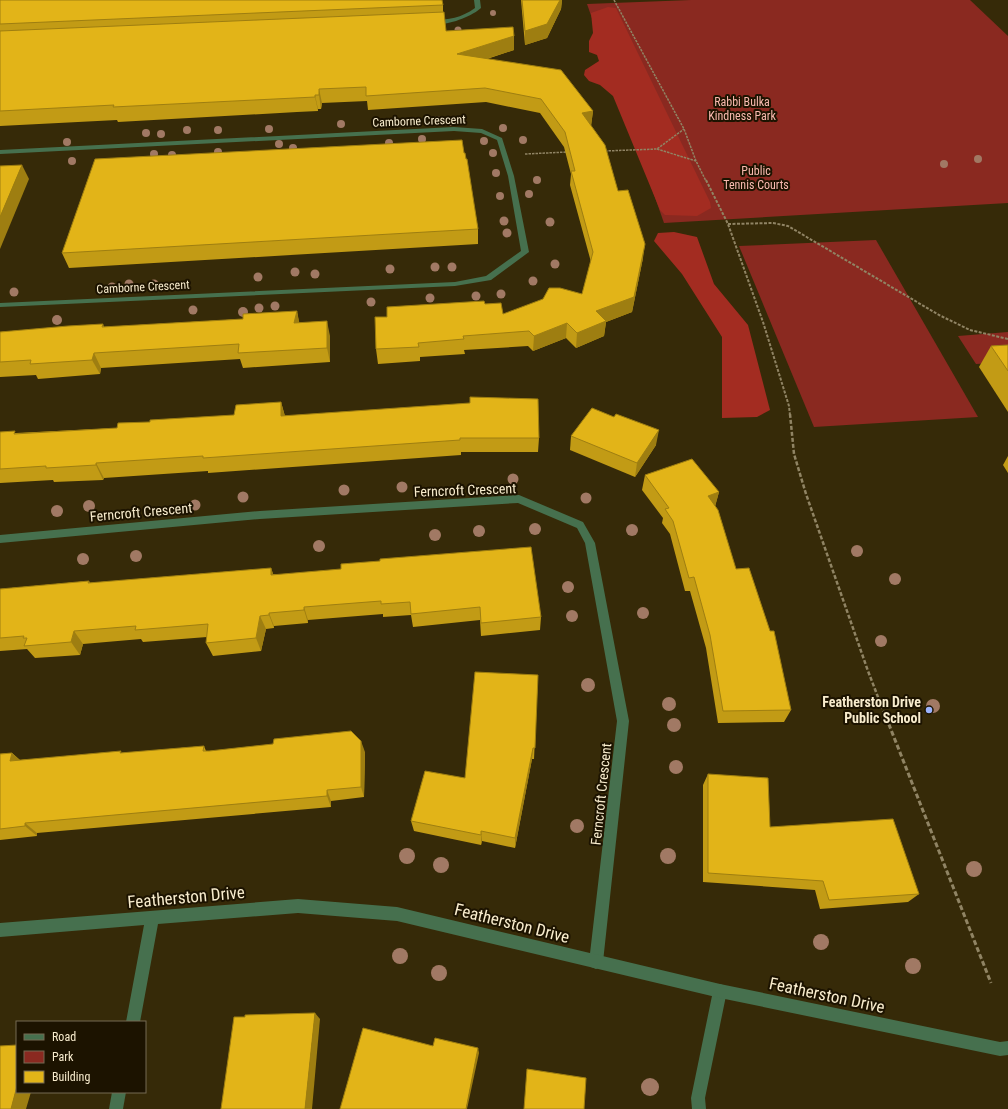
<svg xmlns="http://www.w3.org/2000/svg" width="1008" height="1109" viewBox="0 0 1008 1109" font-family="'Roboto Condensed',sans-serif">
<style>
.green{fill:#8a2920}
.forest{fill:#a32c21}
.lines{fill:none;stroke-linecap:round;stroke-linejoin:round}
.path-far3{stroke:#908464;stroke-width:1.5;stroke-dasharray:2.5 1;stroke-linecap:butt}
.path-far2{stroke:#908464;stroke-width:2;stroke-dasharray:3 1.5;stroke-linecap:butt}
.path-far1{stroke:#908464;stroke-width:2.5;stroke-dasharray:4 2;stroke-linecap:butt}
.path{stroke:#908464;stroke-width:3;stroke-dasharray:5 2.5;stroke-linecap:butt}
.minor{fill:#46704e;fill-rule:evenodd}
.tertiary{fill:#46704e;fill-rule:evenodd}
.tree{fill:#a17964}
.wall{fill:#c29b15}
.shaded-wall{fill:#9e7e11}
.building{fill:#e2b418;stroke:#9e7e11}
.poi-dot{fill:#9cb4fd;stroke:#1c1300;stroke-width:1.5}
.labels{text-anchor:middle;stroke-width:4;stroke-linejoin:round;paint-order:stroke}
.far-park-label{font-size:12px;fill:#f9baaf;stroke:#1c1300}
.far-street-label{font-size:12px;fill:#f8eccd;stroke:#1c1300}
.street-label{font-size:14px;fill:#f8eccd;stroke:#1c1300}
.poi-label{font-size:14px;font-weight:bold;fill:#f8eccd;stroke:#1c1300;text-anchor:end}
.near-street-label{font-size:17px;fill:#f8eccd;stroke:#1c1300}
</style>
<rect width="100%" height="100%" fill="#362a08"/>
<g class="green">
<path d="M691,0H970L1008,36V203L664,223L587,4Z"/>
<path d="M876,240L978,417L814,427L739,246Z"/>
<path d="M1008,332V362L976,364L958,336Z"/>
</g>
<g class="forest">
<path d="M608,7L616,8L710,202L711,208L697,216L665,215L660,210L613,96L600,85L589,81L584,75L585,70L599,61L597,55L589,52V41L593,33L591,13Z"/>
<path d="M674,232L697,237L714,284L748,325L770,410L757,417L722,418V337L682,274L654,241L658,233Z"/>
</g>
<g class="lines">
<g class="path-far3">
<path d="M614,0L684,129L696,161L706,181"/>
<path d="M657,149L696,161"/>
<path d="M605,151L657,149L684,129"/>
<path d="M525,154L568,152"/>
</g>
<g class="path-far2">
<path d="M706,180L728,224L763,322L789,406L790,415"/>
<path d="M728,224L773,223L788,226L939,315L970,330L1008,339"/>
</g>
<path class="path-far1" d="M790,414L794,454L806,494L868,671L886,718"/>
<path class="path" d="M886,717L991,983"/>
<g class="minor">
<path d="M474,0H480L481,8C471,17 441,29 429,22L432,20C449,20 461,18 475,8Z"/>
<path d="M454,127L482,129L502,138L514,176L529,252L491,280L455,286L0,307V303L455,282L486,276L521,251L508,176L497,140L481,133L454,131L0,154V150Z"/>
<path d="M519,495L583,522L595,543L629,721L603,962L601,967L596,969L591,967L589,962L617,721L585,543L577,528L518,503L260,519L0,543V535L260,511Z"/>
<path d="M720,984L725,986L727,991L705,1098L706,1109H692L691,1098L713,991L715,986Z"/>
</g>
<g class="tertiary">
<path d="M298,899L397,907L720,984L1000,1042L1008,1041V1055L1000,1056L720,998L397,921L298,913L158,924L140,1022H126L144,925L0,937V923Z"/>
<path d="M112,1092H126L123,1109H109Z"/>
</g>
</g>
<g class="tree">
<circle cx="493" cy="13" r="3"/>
<circle cx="458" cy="30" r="3.5"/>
<circle cx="437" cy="120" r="4"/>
<circle cx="449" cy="122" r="4"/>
<circle cx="341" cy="124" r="4"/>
<circle cx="503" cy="128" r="4"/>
<circle cx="269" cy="129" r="4"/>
<circle cx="187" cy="130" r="4"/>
<circle cx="218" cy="130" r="4"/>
<circle cx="146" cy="133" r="4"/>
<circle cx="161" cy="134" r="4"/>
<circle cx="422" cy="139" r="4"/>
<circle cx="523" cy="140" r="4"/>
<circle cx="484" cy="141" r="4"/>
<circle cx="67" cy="142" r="4"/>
<circle cx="389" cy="143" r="4"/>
<circle cx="279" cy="144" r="4"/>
<circle cx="293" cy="148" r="4"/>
<circle cx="218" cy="152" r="4"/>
<circle cx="493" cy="153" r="4"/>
<circle cx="154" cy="154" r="4"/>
<circle cx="172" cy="155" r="4"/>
<circle cx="978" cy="159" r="4"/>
<circle cx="72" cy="161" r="4"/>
<circle cx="944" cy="164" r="4"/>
<circle cx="496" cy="173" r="4"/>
<circle cx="537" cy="180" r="4"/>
<circle cx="529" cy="194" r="4"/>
<circle cx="500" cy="196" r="4"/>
<circle cx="504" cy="221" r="4.5"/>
<circle cx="550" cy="222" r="4.5"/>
<circle cx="507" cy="233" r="4.5"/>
<circle cx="555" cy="264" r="4.5"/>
<circle cx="435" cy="267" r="4.5"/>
<circle cx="452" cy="267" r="4.5"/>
<circle cx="390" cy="269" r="4.5"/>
<circle cx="295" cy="272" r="4.5"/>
<circle cx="315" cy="274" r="4.5"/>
<circle cx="258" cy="277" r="4.5"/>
<circle cx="533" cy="281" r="4.5"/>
<circle cx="129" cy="284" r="4.5"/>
<circle cx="154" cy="284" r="4.5"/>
<circle cx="112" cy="287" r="4.5"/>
<circle cx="14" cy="292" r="4.5"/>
<circle cx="501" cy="294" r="4.5"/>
<circle cx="476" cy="296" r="4.5"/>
<circle cx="430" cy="298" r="4.5"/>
<circle cx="371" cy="302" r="4.5"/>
<circle cx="275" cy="306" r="4.5"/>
<circle cx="259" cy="308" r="4.5"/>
<circle cx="193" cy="310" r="4.5"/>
<circle cx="243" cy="312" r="5"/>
<circle cx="57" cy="320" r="5"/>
<circle cx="513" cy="479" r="5.5"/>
<circle cx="402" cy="487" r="5.5"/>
<circle cx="344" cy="490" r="5.5"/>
<circle cx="243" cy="497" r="5.5"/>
<circle cx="586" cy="498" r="5.5"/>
<circle cx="195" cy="505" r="5.5"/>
<circle cx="89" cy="506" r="6"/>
<circle cx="57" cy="511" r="6"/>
<circle cx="535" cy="529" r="6"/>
<circle cx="632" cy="530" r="6"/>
<circle cx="479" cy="531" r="6"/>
<circle cx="435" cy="535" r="6"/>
<circle cx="319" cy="546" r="6"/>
<circle cx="857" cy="551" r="6"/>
<circle cx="136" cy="556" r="6"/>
<circle cx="83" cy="559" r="6"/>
<circle cx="895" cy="579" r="6"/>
<circle cx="568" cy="587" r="6"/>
<circle cx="643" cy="613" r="6"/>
<circle cx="572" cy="616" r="6"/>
<circle cx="881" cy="641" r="6"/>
<circle cx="588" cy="685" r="7"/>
<circle cx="669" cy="704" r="7"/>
<circle cx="933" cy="706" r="7"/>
<circle cx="674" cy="725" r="7"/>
<circle cx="676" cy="767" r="7"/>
<circle cx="577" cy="826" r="7"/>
<circle cx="407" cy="856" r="8"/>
<circle cx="668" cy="856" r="8"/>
<circle cx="441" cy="865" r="8"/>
<circle cx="974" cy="869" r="8"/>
<circle cx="821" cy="942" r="8"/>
<circle cx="400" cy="956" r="8"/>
<circle cx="913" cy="966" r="8"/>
<circle cx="439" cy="973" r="8"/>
<circle cx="650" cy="1087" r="9"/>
</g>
<g class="wall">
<path d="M0,0L443,5V12L446,31L514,36V50L487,59L593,111L591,126L618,191L643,258L632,312L606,322L604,336L576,348L566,338L533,351L528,346L464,350L465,354L420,357V361L378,364L376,349L387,317L485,304L503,314L582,294L591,262L570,185L571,174L564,147L540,113L486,102L368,110L367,101L322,103L321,109H318V111L297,112L118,122L117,120L0,126Z"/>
<path d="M521,0H562L561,9L547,38L525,45Z"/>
<path d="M466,159L478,229V244L69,268L62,253Z"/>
<path d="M297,311L299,323L330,336V362L243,368L240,359L101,368L100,374L38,379L36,375L0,377V332L103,324L104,327L243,319Z"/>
<path d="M1008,345V412L979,367L991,346Z"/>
<path d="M281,402L285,416L539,438L538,452H461V455L208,473V471L104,478L103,480L54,482L53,480L0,483V432L16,433L117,428L150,422L234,415Z"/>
<path d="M571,436L656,445L635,477L570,450Z"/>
<path d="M1008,456V473L1003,465Z"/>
<path d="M645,475L719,492L715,506L736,569L791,710L784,722L718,723L706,648L690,591H685L670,534L662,523L663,518L642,490Z"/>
<path d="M271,568L273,574L541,617L540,630L481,636L480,620L413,627L411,615L383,617V614L308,620V623L274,626V628L266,629L261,651L213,656L206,643L207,637L143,642L141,639L83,644L80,655L35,658L27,649L0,651V589L89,581L90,583Z"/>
<path d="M538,675L534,759H532L515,848L482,841L481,845L414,831L411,821L465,778Z"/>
<path d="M204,746L206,751L365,752L364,797L331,801V807L37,833V836L0,840V754L12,753L20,760L123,753Z"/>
<path d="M708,774L770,827L919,894L908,902L820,909L815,890L703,882V785Z"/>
</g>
<g class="shaded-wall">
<path d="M560,0H562L561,9L547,38L525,45V31Z"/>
<path d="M514,36V50L457,68V54Z"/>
<path d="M319,89L322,103L321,109L319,95Z"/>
<path d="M315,95L318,109V111L315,97Z"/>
<path d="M593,111L591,126L582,113Z"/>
<path d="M22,165L29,179L0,249V217Z"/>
<path d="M645,244L643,258L632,312L606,322L604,336L576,348L577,333L596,311Z"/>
<path d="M297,311L300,326L294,323Z"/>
<path d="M327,321L330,336V362L327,348Z"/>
<path d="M567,323L566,338L533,351L534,336Z"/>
<path d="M94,353L101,368L100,374L92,360Z"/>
<path d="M281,402L285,417L281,416Z"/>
<path d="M659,430L656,445L635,477L637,463Z"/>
<path d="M96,463L104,478L103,480L96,465Z"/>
<path d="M719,492L715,507L708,496Z"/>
<path d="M271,568L276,582L271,575Z"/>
<path d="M304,607L308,620V623L304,610Z"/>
<path d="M269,613L274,626V628L269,615Z"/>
<path d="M260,616L266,629L261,651L256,638Z"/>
<path d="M74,631L83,644L80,655L71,642Z"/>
<path d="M361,741L365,752L364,797L361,787Z"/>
<path d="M533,748L532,759L515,848V838Z"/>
<path d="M12,753L24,764L10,761Z"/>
<path d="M327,790L331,801V807L327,796Z"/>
<path d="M25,823L37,833V836L25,826Z"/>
<path d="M481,831L482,841L481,845Z"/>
<path d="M315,1013L320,1019L312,1109H305Z"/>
<path d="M478,1048L479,1053L467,1109H466Z"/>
<path d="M17,1086V1092H31L26,1109H11Z"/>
</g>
<g class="building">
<path d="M0,0H442L443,5L0,24Z"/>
<path d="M522,0H560L547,24L525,31Z"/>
<path d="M444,12L446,31L513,27L514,36L457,54L561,70L593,111L582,113L605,145L618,191L628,190L645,244L634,297L596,311L606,321L577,333L567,323L534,336L529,331L463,336L464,339L418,343L419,347L376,349L375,317H387V307L484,301L485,304L501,303L503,314L543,299L549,288H560L582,294L593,252L571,171H575L565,132L541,99L485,88L366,96V87L319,89V95H315V97L295,98L113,107L114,105L0,111V31Z"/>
<path d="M462,140L464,153H465L466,159H467L478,229L62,253L95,159Z"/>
<path d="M22,165L0,217V166Z"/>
<path d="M297,311L294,323L327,321V348L238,353L239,344L94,353L92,360L30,364L31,360L0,362V332L68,326L103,324L102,327L243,319V314Z"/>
<path d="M1008,345V371L991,346Z"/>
<path d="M470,397L538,399L539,438H460V440L203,458V456L96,463V465L46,468V466L0,469V432L15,431L14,434L117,428L118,423L150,422V420L234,415L236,405L281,402V416L470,403Z"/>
<path d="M592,408L614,417L616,414L659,430L637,463L571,436Z"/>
<path d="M692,459L719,492L708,496L718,510L736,569L749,568L770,631H774L791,710L723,711L710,635L694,577L689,578L673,521L665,509L669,508L645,475Z"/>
<path d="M531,547L541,617L481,623L480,607L411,614L410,602L381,604V601L304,607V610L269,613V615L260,616L256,638L206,643L208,624L135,630L136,626L74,631L71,642L24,646L27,638H23L24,636L0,638V589L89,581L88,583L271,568V575L341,569V564L380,561V559Z"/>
<path d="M475,672L538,675L535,748H533L515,838L481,831V835L411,821L425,771L465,778Z"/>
<path d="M351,731L361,741V787L327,790V796L25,823V826L0,829V754L12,753L10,761L121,751L120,753L204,746L203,751H209L273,744L274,739Z"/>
<path d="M708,774L768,778L770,827L893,819L919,894L829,900L823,881L708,873Z"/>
<path d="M315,1013L305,1109H221L234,1017H245V1015Z"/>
<path d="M363,1028L433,1046L435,1038L478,1048L466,1109H340Z"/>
<path d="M17,1045V1086L11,1109H0V1046Z"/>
<path d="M527,1069L586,1078L584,1109H524Z"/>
</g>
<circle class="poi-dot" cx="929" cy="710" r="4"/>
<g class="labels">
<g class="far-park-label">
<text x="742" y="106">Rabbi Bulka<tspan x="742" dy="14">Kindness Park</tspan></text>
<text x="756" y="175">Public<tspan x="756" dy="14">Tennis Courts</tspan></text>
</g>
<g class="far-street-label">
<text transform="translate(419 121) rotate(-2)" y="4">Camborne Crescent</text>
<text transform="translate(143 287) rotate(-3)" y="4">Camborne Crescent</text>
</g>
<g class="street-label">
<text transform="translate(465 490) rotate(-2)" y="5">Ferncroft Crescent</text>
<text transform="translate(141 512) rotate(-5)" y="5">Ferncroft Crescent</text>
<text transform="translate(601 794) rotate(-84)" y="5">Ferncroft Crescent</text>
</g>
<g class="poi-label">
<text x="921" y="707">Featherston Drive<tspan x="921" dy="16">Public School</tspan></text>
</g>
<g class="near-street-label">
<text transform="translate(186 897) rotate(-5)" y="6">Featherston Drive</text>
<text transform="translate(512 923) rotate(14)" y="6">Featherston Drive</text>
<text transform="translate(827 995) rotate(12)" y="6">Featherston Drive</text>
</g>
</g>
<rect x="16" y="1021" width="130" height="72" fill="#1c1300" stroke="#746a52"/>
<rect x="24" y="1034" width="20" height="6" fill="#46704e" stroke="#746a52"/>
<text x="52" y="1041" font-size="12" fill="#f8eccd">Road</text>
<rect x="24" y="1051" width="20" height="12" fill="#8a2920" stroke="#746a52"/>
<text x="52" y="1061" font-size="12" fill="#f8eccd">Park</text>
<rect x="24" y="1071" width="20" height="12" fill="#e2b418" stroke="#746a52"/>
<text x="52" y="1081" font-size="12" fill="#f8eccd">Building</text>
</svg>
